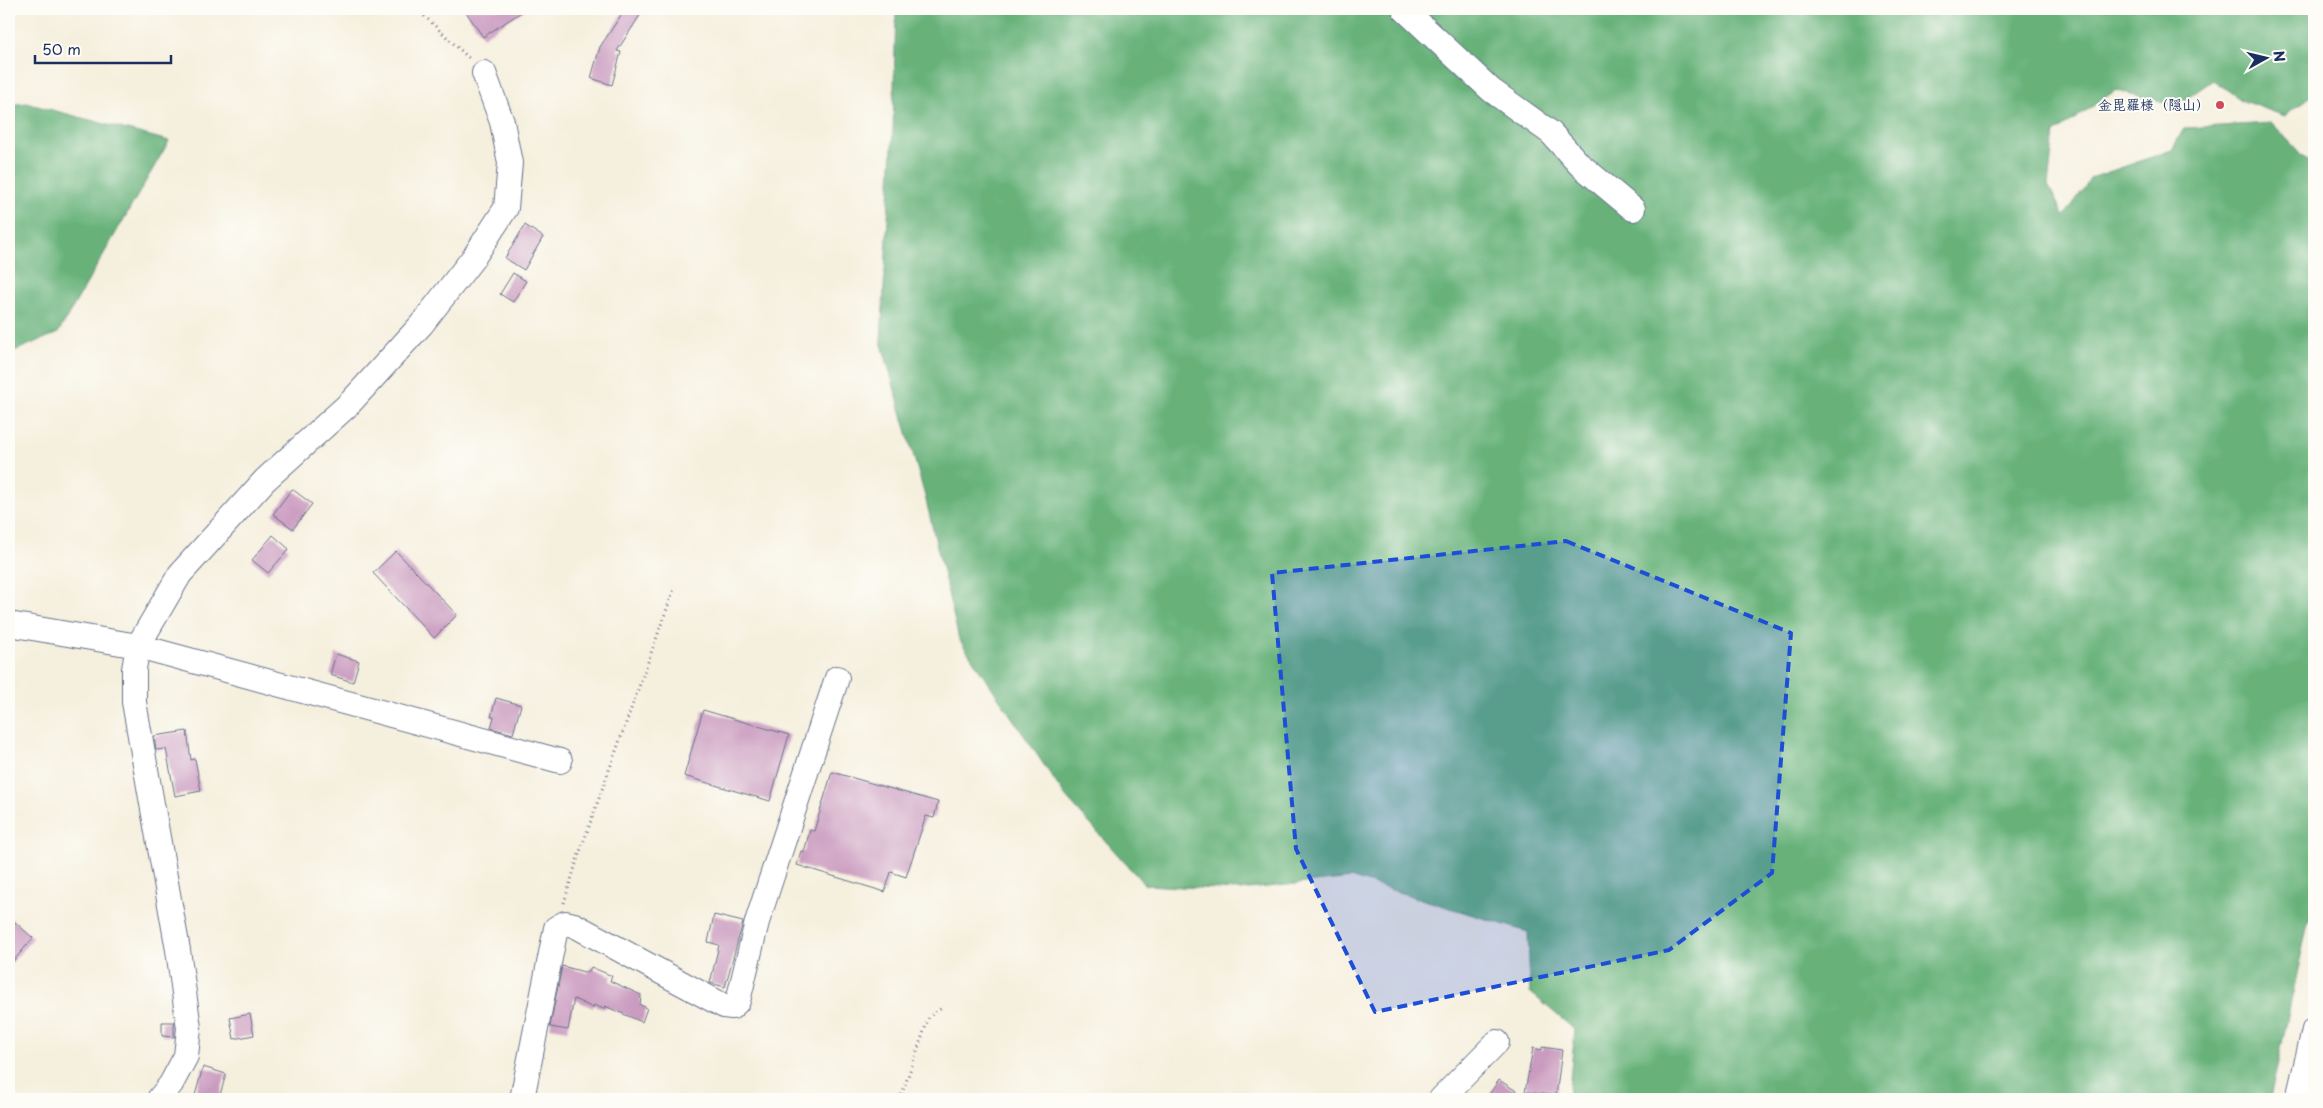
<svg xmlns="http://www.w3.org/2000/svg" width="2323" height="1108" viewBox="0 0 2323 1108" font-family="'Playpen Sans','Klee One',sans-serif">
<style>
.forest{fill:#67b27a;stroke:#41706c}
.building{fill:#ca9bc0}
.lines{fill:none;stroke-linecap:round;stroke-linejoin:round}
.minor-casing{stroke:#67728a;stroke-width:26}
.path{stroke:#67728a;stroke-width:3;stroke-dasharray:1 4;stroke-linecap:butt}
.minor{stroke:#fff;stroke-width:24}
.marked{fill:#1d4ed8;fill-opacity:0.2;stroke:#1d4ed8;stroke-width:4;stroke-dasharray:10 6;stroke-linejoin:round}
.poi-dot{fill:#d1495b;stroke:#fdfcf7;stroke-width:2}
.labels{text-anchor:middle;stroke-width:4;stroke-linejoin:round;paint-order:stroke}
.poi-label{font-size:14px;font-weight:bold;fill:#1b2f5e;stroke:#fdfcf7;text-anchor:end}
</style>
<rect width="100%" height="100%" fill="#fdfcf7"/>
<filter id="ink" filterUnits="userSpaceOnUse"><feTurbulence type="fractalNoise" baseFrequency=".02" numOctaves="2"/><feDisplacementMap in="SourceGraphic" scale="10" xChannelSelector="R" yChannelSelector="G"/><feConvolveMatrix kernelMatrix="1 2 1 2 8 2 1 2 1" color-interpolation-filters="sRGB"/></filter>
<filter id="wash" filterUnits="userSpaceOnUse"><feTurbulence type="fractalNoise" baseFrequency=".0096" numOctaves="4" result="noise"/><feDisplacementMap in="SourceGraphic" scale="20" xChannelSelector="R" yChannelSelector="G"/><feGaussianBlur stdDeviation="1.12" result="paint"/><feColorMatrix in="noise" values="0 0 0 0 0 0 0 0 0 0 0 0 0 0 0 0 0 1.4 0 .05"/><feComposite in="paint" operator="in"/></filter>
<g filter="url(#wash)">
<rect width="100%" height="100%" fill="#f5efdd"/>
<g class="forest">
<path d="M896,9H2314V94L2285,116L2243,101L2213,80L2176,106L2116,90L2054,133L2048,185L2064,217L2091,178L2172,150L2184,128L2272,123L2314,168V907L2308,923L2270,1099H1568L1575,1030L1530,992L1528,932L1353,878L1239,890L1145,885L1065,796L959,639L925,496L881,341L893,130Z"/>
<path d="M26,103L169,141L58,333L9,353V105Z"/>
</g>
<g id="blocks">
<g class="building">
<path d="M464,9H526L483,37Z"/>
<path d="M625,9H644L617,51L621,52L612,85L591,78L600,47Z"/>
<path d="M525,225L543,237L524,270L505,258Z"/>
<path d="M513,273L526,281L513,302L500,294Z"/>
<path d="M292,489L312,504L293,529L273,514Z"/>
<path d="M273,535L289,549L268,573L252,560Z"/>
<path d="M396,551L457,615L434,638L373,573Z"/>
<path d="M336,654L359,661L353,682L330,675Z"/>
<path d="M496,698L521,705L513,734L491,728L494,717H491Z"/>
<path d="M703,710L789,735L770,801L684,776Z"/>
<path d="M187,731L191,760L195,759L201,791L175,796L166,749L156,750L154,736Z"/>
<path d="M832,772L938,802L934,818L926,816L906,877L891,872L885,892L797,865L801,851L804,852L810,830L814,831Z"/>
<path d="M714,915L743,922L725,987L710,983L719,945L708,942Z"/>
<path d="M9,917L33,938L9,966Z"/>
<path d="M562,966L588,973L591,967L612,976L610,981L641,995L640,1005L647,1008L642,1022L605,1006L604,1009L594,1005L593,1008L574,999L568,1030L550,1027Z"/>
<path d="M250,1014L254,1035L234,1039L230,1018Z"/>
<path d="M162,1022H174V1037L162,1036Z"/>
<path d="M1542,1047L1562,1050L1556,1096L1525,1092L1533,1048L1542,1050Z"/>
<path d="M203,1067L226,1074L219,1099H194Z"/>
<path d="M1499,1080L1529,1099H1486Z"/>
</g>
</g>
</g>
<g filter="url(#ink)">
<use href="#blocks" fill-opacity="0" stroke="#67728a" stroke-width="1"/>
<g class="lines">
<defs>
<g id="minor">
<path d="M1404,9L1491,90L1551,133L1579,164L1633,209"/>
<path d="M9,624L138,646L560,761"/>
<path d="M159,1099L171,1084L186,1056L189,1028L178,950L134,702V669L138,646L180,574L265,480L349,404L421,325L474,257L506,208L510,163L502,122L484,73"/>
<path d="M522,1099L556,928L565,923L574,925L724,1006L732,1007L738,1001L757,922L837,678"/>
<path d="M1441,1099L1497,1042"/>
<path d="M2298,1099L2314,1030"/>
</g>
</defs>
<use href="#minor" class="minor-casing"/>
<g class="path">
<path d="M417,9L471,60"/>
<path d="M564,903L578,857L674,589"/>
<path d="M900,1099L929,1017L943,1007"/>
</g>
<use href="#minor" class="minor"/>
</g>
</g>
<path class="marked" d="M1566,541L1791,633L1772,873L1669,950L1375,1012L1296,849L1272,573Z"/>
<circle class="poi-dot" cx="2220" cy="105" r="5"/>
<g class="labels">
<g class="poi-label">
<text x="2210" y="110">金毘羅様（隠山）</text>
</g>
</g>
<rect width="2323" height="1108" fill="none" stroke="#fdfcf7" stroke-width="30"/>
<g transform="translate(2266 58) rotate(82)" stroke="#fdfcf7" stroke-width="4" paint-order="stroke">
<path d="M0-4L9 19L0 12L-9 19Z" fill="#1b2f5e"/>
<text y="-8" font-size="14" font-weight="bold" text-anchor="middle" fill="#1b2f5e">N</text>
</g>
<path d="M35 55v8h136v-8" fill="none" stroke="#1b2f5e" stroke-width="2.5"/>
<text x="42" y="55" font-size="15" fill="#1b2f5e" stroke="#fdfcf7" stroke-width="4" paint-order="stroke">50 m</text>
</svg>
